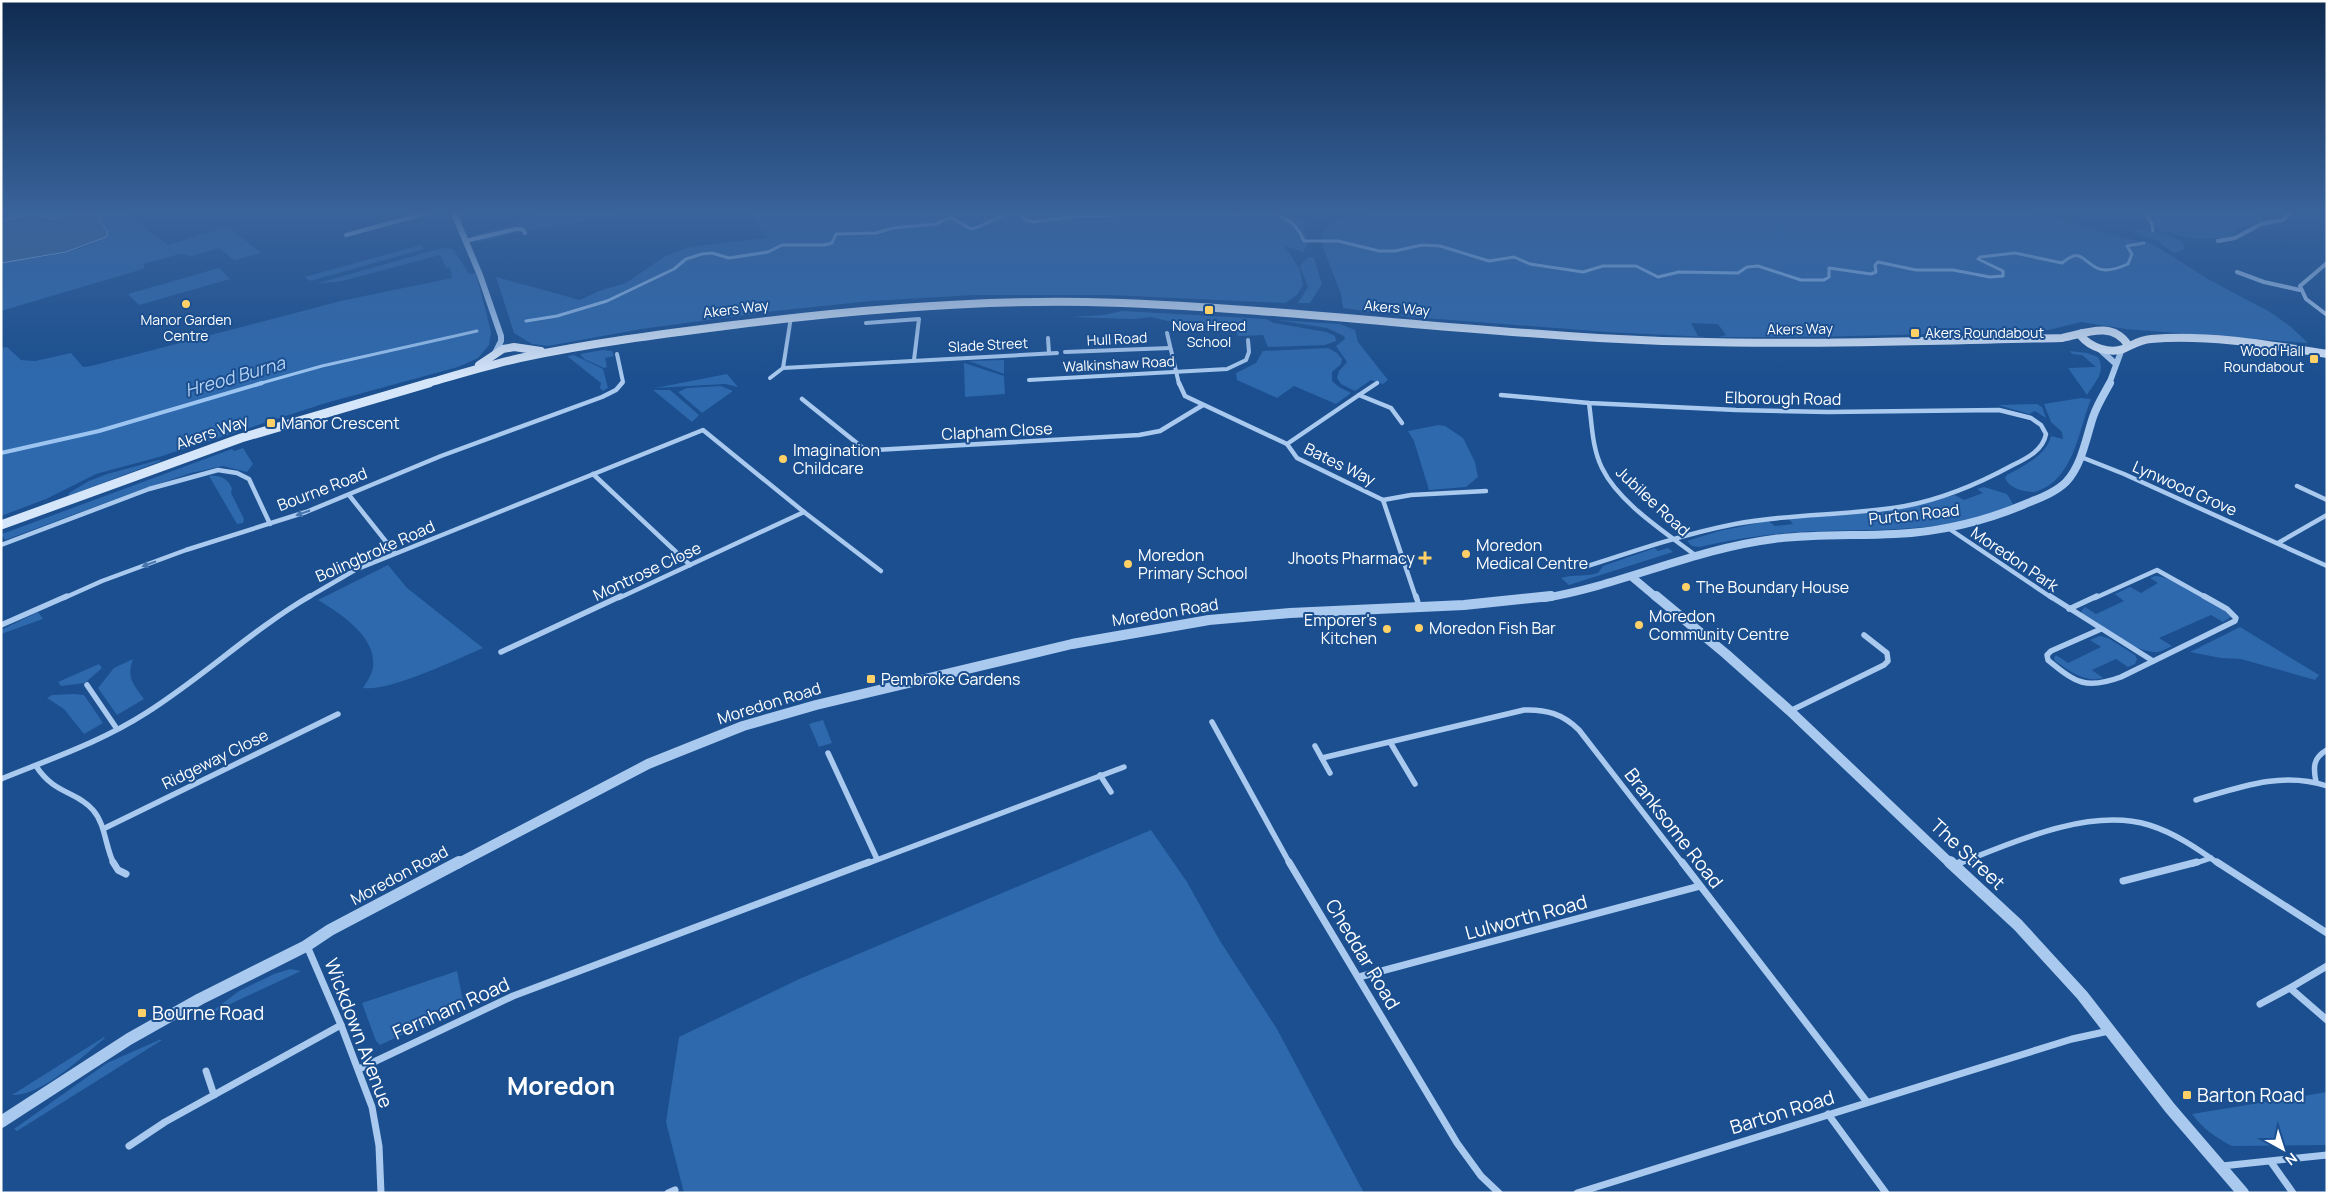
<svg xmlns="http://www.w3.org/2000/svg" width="2328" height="1194" viewBox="0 0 2328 1194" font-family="Manrope,sans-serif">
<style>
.green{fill:#2e69ad}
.water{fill:#3c6290;stroke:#9cc4f0}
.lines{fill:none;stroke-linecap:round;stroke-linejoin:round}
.stream-far1{stroke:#9cc4f0;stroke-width:3}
.stream{stroke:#9cc4f0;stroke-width:4}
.minor-far3{stroke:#a9c9ee;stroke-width:4}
.minor-far2{stroke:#a9c9ee;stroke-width:4.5}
.minor-far1{stroke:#a9c9ee;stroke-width:5.5}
.minor{stroke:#a9c9ee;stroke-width:7}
.tertiary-far3{stroke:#a9c9ee;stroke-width:6}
.tertiary-far2{stroke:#a9c9ee;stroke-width:8}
.tertiary-far1{stroke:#a9c9ee;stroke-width:10}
.tertiary{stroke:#a9c9ee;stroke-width:12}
.secondary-far1{stroke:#d6e6fa;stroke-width:8}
.secondary{stroke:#d6e6fa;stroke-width:9}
.oneway{fill:#4674ac}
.poi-dot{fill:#ffd166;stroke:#1b4f8f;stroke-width:2}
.labels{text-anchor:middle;stroke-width:4;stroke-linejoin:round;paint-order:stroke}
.far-street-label{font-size:14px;fill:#fff;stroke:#1b4f8f}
.far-poi-label{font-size:14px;fill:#fff;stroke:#1b4f8f}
.street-label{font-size:16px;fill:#fff;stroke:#1b4f8f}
.poi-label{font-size:16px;fill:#fff;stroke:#1b4f8f;text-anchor:start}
.water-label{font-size:18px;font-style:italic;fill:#b5d3f5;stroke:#1b4f8f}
.near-street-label{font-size:19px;fill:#fff;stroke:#1b4f8f}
.near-poi-label{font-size:19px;fill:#fff;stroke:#1b4f8f;text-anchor:start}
.near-district-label{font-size:25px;font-weight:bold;fill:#fff;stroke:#1b4f8f}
</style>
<rect width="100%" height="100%" fill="#1b4f8f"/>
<g class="green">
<path d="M1,211H122L168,245L228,226L261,253L234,260L219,248L192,256L180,254L143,264L145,268L136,271L1,311V263C34,257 83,256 108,233L103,220L95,213L54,219L33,215L1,220Z"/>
<path d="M543,211H640L527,231L478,242L474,235L521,223L519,220Z"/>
<path d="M748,211H1263L1303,221L1305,223L1303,233H1306L1308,244L1303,252L1285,246L1300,270L1303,285L1297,295L1285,303L1110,295H973L871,301L775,311L641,329L548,346L532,344L514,333L496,277L580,300L599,291L626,283L664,257L689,247L767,238Z"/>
<path d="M1381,211H2028L2129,239L2151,243L2208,279L2270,312L2291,327L2308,343L2126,329L2081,322L2048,330L2024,331C1922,334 1820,338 1719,337L1726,335L1718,324L1691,323L1698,336L1707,337L1608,332L1412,317L1396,315L1404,314L1405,305L1380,302V313L1386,314L1343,308L1341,294L1324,250L1321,235C1334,214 1360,217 1381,211Z"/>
<path d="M2135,211H2258L2262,220L2238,229L2233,235L2223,238L2197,239L2160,231Z"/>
<path d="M2136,229C2150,228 2171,234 2183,243L2184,249L2174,253L2157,241L2135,233Z"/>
<path d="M421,245L424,249L310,281L305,277Z"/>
<path d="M442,248L453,249L469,274L476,273L491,332L489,345L478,358L458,367L326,403L159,457L96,474L46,499L1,516V348L7,347L21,360L35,361L71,353L83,367L91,366L345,300L452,278L450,267L446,268L440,255L342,281L315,284Z"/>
<path d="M1308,257L1314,258L1322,284L1310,303H1298L1308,287L1300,266Z"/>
<path d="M219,268L230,279L139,305L128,294Z"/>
<path d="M1122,311L1266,319L1274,323L1326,332L1335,336L1336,341L1325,345L1268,347L1263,335L1238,336L1236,328L1233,327L1206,325L1192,321L1172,322L1151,317L1134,319L1069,317L1104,315Z"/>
<path d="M1277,320L1340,324L1355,330L1358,342L1388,380L1383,384L1371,380L1355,391L1341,384L1337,378L1339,371L1347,362L1336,346L1345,339L1344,336L1327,328Z"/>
<path d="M1328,348L1337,353L1342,359L1341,364L1332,372V381L1339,387L1351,393L1336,404L1294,386L1277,398L1237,380L1236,373L1256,363L1263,351Z"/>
<path d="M603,350L612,351L614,356L605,358L607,367L604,368L584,359L580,354Z"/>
<path d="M2070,351L2087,353L2098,357C2106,372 2096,381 2087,395L2068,368L2096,367L2082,355L2072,354Z"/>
<path d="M574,355L603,369L608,388L603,391L600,388L601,383L567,356Z"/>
<path d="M1004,360V374L969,361Z"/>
<path d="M964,363L1004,376L1005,394L965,397Z"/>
<path d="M727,374L738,387L725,384L655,388Z"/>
<path d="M721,386L733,391L702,413L678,392L687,388Z"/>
<path d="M653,390H670L699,415L692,422Z"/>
<path d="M2081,398L2091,399C2078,432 2074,480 2035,492C2024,492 2010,489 2005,478L2007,475C2023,466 2046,456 2051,436L2063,439L2062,432L2051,422L2044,404Z"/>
<path d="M2037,404L2042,407L2046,418L2035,411L2029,414L1998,405Z"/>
<path d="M1438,425L1445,426L1463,438L1475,462L1478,477L1466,487L1429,490L1414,441L1408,431Z"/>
<path d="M243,448L253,464L247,472L223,466L191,473L140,490L5,540L2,534L232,449L234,451Z"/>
<path d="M159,460L161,461L68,496L69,493L89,481L107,474Z"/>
<path d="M209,476C220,475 227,478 232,488L231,493L244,519L243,523L237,524Z"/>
<path d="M1984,487L2007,494L2013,504C1957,533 1881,529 1821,531C1779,532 1739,538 1699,547L1692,546L1687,541L1719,531L1768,521L1775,526L1793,524L1789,519L1884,512L1955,495L1964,500L1983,493L1977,489Z"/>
<path d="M1655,548L1658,551L1668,548L1673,552L1569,585L1561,578C1575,574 1585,577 1598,573L1603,566Z"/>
<path d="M388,565L407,588L483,648C457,659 390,692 363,688C367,682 372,674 373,667C377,637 340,613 318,600Z"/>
<path d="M2155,576C2172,576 2220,604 2231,617L2223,622L2211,615L2204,618L2159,638L2172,646C2166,649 2160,653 2153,652C2132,650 2101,625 2083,614L2081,611L2085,607L2096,614L2124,601L2115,594L2130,587L2141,593L2158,583L2150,578Z"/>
<path d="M38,612L43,619L1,634V630Z"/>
<path d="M2240,627L2319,675L2315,680L2241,659L2221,658L2190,652Z"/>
<path d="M2100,636L2108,638L2135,655L2137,659L2135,664L2128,667L2116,659L2092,670L2103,678C2084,683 2070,671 2055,661L2054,658L2056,655L2068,663L2101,647L2090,640Z"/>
<path d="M133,659C126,678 134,685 144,699L117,715L98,688L114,668Z"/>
<path d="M99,664L102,668L85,683L61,686L58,682Z"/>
<path d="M74,694L84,695L103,723L84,734L64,709L47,698L52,695Z"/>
<path d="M823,720L832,743L819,747L809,724Z"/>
<path d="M1151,830L1187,882L1220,941L1277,1029L1364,1193H684L666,1122L679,1037L797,980Z"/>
<path d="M290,969L301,971L207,1015L239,991L274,974Z"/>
<path d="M457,971L464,1006L380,1045L376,1041L362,1003Z"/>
<path d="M104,1037L105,1038C83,1056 41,1097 12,1095Z"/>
<path d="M159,1040H162L17,1131L14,1129L107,1063Z"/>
<path d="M2327,1092V1145L2232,1146C2216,1138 2202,1128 2192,1114Z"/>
</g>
<path class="water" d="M84,213L98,215L108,233L106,237L66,252L1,263V220L33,215L54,219Z"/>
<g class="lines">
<g class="stream-far1">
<path d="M1222,211C1231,217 1239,214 1249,213C1274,211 1294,216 1304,241H1338L1379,251H1395L1422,245L1440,246L1489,261L1514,257L1530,264L1583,272L1603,266H1636L1658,277L1679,272L1738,273L1747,267L1758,266L1801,280H1824L1829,277V268L1871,274L1876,272L1875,265L1878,262L1916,270H1953L1990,277L2003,276V271L1978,259L1980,257L2015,253L2062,263C2081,248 2080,259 2097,268C2106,273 2119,268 2128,264L2132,254L2127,246L2144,243"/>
<path d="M2144,211L2152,224L2153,231"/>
<path d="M526,321L557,316L607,301L674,269L686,259L702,254L712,253L729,258L768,252L782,245H824L832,243L836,234L876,233L893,228L936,224L950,217L971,229C989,225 999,213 1018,212L1024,219L1033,222L1078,216L1129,215L1142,211"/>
<path d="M258,384L322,366L477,331"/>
</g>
<path class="stream" d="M1,453L99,431L262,383"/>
<g class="minor-far3">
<path d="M346,235L434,211"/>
<path d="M465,241L516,229H522L525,233"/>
<path d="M2218,241L2235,238L2261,224L2283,220L2292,211"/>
<path d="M2327,263L2300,286L2306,299L2327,315"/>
<path d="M2237,272L2264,282L2300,290"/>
<path d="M866,323L919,319L914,360"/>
<path d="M1167,333L1179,384"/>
<path d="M1048,338L1049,353"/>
<path d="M1065,352L1170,348"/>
<path d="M617,354L623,382L621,384"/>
<path d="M783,368L1057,353"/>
<path d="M770,378L783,368L791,317"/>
<path d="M1029,380L1227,369L1246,360L1249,352L1248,340"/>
</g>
<g class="minor-far2">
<path d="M1179,383L1185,396L1287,444L1297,458L1383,500L1416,598"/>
<path d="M1359,395L1377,383"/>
<path d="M1501,395L1589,403L1736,410L1828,412L1999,410L2031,418L2041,425L2046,434C2043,451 2025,459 2011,466C1978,484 1942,499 1905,506C1849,516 1791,513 1735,524C1684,534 1634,551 1585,567"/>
<path d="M802,399L863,448L875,450L1139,435L1160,431L1203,405"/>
<path d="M1589,403C1592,424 1592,448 1602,468C1619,503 1665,532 1695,555"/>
<path d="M1287,444L1359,395L1391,408L1402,423"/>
<path d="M2081,457L2124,474L2327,566"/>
<path d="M593,474L690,565"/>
<path d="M2297,486L2327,500"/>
<path d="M349,495L395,553"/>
<path d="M1383,500L1411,495L1486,491"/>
<path d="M804,512L881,571"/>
<path d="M1948,528L2052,598"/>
<path d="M2278,543L2327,515"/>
<path d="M1,545L149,489L218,470L237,473L249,479L270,524"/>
<path d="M64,598L102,581L186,550L306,512L441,456L602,397L616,390L622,383"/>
<path d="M307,598L355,570L703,430L804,512L619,598"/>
<path d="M2095,598L2157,570L2207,598"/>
</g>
<g class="minor-far1">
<path d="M1416,596L1419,606"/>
<path d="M2050,596L2153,661"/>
<path d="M2069,609L2097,596"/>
<path d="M1,625L67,596"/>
<path d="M2101,629L2051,651L2047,655L2048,660C2076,683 2086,690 2121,677L2235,621L2236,618L2227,609L2204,596"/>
<path d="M501,652L621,596"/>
<path d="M87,685L117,729"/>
<path d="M1790,711L1884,665L1888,661L1887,653L1864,635"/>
<path d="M1212,722L1290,864"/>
<path d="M1390,742L1415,784"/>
<path d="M1315,746L1330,773"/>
<path d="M828,753L877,859"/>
<path d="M1322,758L1524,710C1546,709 1563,714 1579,730L1683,864"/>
<path d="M36,766C55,795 75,790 93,810C106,825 105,847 114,864"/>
<path d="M1100,775L1111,792"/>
<path d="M1,779C50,759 101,742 146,713C203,677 252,630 310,596"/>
<path d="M2316,782C2313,767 2313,758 2327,750"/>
<path d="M2196,800C2240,787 2282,771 2327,786"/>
<path d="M105,828L338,714"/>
<path d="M866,864L1124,767"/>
<path d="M1958,864C2013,842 2090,807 2149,825C2175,833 2198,849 2219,864"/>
<path d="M2193,864L2211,858"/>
</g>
<g class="minor">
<path d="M113,862L118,870L126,874"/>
<path d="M1289,862L1457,1143L1481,1176L1499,1193"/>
<path d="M1682,862L1867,1102"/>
<path d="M2217,862L2327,933"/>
<path d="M1955,865L1961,862"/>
<path d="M2123,881L2197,862"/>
<path d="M307,946L341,1025L372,1107L379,1146L381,1193"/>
<path d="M2327,966L2290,988L2327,1020"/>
<path d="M1359,977L1700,886"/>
<path d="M2260,1004L2290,988"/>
<path d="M359,1069L513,996L869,862"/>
<path d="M206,1071L214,1095"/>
<path d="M1828,1114L1886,1193"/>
<path d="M129,1146L165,1122L341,1025"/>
<path d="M2271,1162L2293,1193"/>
<path d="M2222,1166L2327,1155"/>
<path d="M668,1193L675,1190"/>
<path d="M1577,1193L2072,1039L2109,1031"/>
</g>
<g class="tertiary-far3">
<path d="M453,211L480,275L501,336V341L495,353"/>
<path d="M2097,347L2116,364"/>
<path d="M2109,384L2122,349"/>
</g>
<g class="tertiary-far2">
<path d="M1632,577L1657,598"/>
<path d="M1544,598C1622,585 1694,549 1774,539C1813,534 1855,536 1895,534C1938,532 1982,522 2023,505C2037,499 2055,493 2066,482C2082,465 2086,438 2093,417C2097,405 2104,394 2110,383"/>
</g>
<g class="tertiary-far1">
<path d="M1656,596L1726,654L1790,711L1951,864"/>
<path d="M457,864L648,764L743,726L816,705L1072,644L1209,620L1290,613L1464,605L1551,596"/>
</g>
<g class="tertiary">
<path d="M1950,862L2018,925L2082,995L2170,1108L2243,1193"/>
<path d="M1,1122L129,1039L200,999L306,946L330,930L459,862"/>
</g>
<g class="secondary-far1">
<path d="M2082,333L2081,336C2090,347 2109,354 2123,349C2133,345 2139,340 2151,339C2209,334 2270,345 2327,354"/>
<path d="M479,365L503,349L514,347L541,351"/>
<path d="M425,384C456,375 488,365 520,358C591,343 662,334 733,325C851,310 969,300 1087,302C1259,306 1428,328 1599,338C1753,347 1908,341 2062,338C2084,334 2112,320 2128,345"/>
</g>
<path class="secondary" d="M1,525L241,438L429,383"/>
</g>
<defs><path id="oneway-solid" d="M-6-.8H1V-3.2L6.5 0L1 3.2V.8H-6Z" transform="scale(1.25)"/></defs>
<g class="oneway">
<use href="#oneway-solid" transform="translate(303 513) rotate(161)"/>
<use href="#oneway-solid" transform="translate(149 564) rotate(160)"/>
</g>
<linearGradient id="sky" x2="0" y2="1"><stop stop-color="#0f2b4f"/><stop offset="0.56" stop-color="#39639b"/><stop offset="1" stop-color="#39639b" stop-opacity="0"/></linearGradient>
<rect width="2328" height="378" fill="url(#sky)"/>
<g class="poi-dot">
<circle cx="186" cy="304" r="5"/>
<rect x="1204" y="305" width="10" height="10" rx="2.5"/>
<rect x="1910" y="328" width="10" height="10" rx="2.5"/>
<rect x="2309" y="354" width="10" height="10" rx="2.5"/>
<rect x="266" y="418" width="10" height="10" rx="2.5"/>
<circle cx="783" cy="459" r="5"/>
<circle cx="1466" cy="554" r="5"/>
<path d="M1422.5 550.5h5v5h5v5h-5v5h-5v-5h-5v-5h5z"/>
<circle cx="1128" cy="564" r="5"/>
<circle cx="1686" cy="587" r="5"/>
<circle cx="1639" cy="625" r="5"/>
<circle cx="1419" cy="628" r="5"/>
<circle cx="1387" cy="629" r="5"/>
<rect x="866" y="674" width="10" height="10" rx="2.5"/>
<rect x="137" y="1008" width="10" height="10" rx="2.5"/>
<rect x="2182" y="1090" width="10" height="10" rx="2.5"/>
</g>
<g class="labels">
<g class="far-street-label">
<text transform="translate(1397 308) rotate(5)" y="5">Akers Way</text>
<text transform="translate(736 309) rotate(-7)" y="5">Akers Way</text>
<text transform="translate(1800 329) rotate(-1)" y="5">Akers Way</text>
<text transform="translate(1117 339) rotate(-3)" y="5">Hull Road</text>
<text transform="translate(988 345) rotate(-3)" y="5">Slade Street</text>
<text transform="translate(1119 364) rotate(-3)" y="5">Walkinshaw Road</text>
</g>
<g class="far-poi-label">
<text x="186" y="325">Manor Garden<tspan x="186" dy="16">Centre</tspan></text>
<text x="1209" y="331">Nova Hreod<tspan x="1209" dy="16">School</tspan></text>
<text x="1925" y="338" text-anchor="start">Akers Roundabout</text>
<text x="2304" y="356" text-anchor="end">Wood Hall<tspan x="2304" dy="16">Roundabout</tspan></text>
</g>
<g class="street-label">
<text transform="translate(1783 398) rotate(1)" y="6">Elborough Road</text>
<text transform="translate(997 431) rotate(-3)" y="6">Clapham Close</text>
<text transform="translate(212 432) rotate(-19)" y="6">Akers Way</text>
<text transform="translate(1340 464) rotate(26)" y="6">Bates Way</text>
<text transform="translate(2185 488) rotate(24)" y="6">Lynwood Grove</text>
<text transform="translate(322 489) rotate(-21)" y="6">Bourne Road</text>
<text transform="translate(1653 501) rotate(43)" y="6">Jubilee Road</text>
<text transform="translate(1914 514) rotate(-6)" y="6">Purton Road</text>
<text transform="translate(375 551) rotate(-24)" y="6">Bolingbroke Road</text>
<text transform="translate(2015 559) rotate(34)" y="6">Moredon Park</text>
<text transform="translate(647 571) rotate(-25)" y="6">Montrose Close</text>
<text transform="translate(1165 612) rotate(-9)" y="6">Moredon Road</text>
<text transform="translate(769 703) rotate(-17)" y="6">Moredon Road</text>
<text transform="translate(215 759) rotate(-26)" y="6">Ridgeway Close</text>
<text transform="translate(399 875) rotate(-28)" y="6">Moredon Road</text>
</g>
<g class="poi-label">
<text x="281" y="429">Manor Crescent</text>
<text x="793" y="456">Imagination<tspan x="793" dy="18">Childcare</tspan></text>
<text x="1476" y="551">Moredon<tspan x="1476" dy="18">Medical Centre</tspan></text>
<text x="1138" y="561">Moredon<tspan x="1138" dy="18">Primary School</tspan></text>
<text x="1415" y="564" text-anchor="end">Jhoots Pharmacy</text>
<text x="1696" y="593">The Boundary House</text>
<text x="1649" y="622">Moredon<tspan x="1649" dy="18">Community Centre</tspan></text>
<text x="1377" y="626" text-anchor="end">Emporer's<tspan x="1377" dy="18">Kitchen</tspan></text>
<text x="1429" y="634">Moredon Fish Bar</text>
<text x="881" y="685">Pembroke Gardens</text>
</g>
<g class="water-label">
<text transform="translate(235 377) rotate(-16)" y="6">Hreod Burna</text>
</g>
<g class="near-street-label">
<text transform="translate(1674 828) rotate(52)" y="7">Branksome Road</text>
<text transform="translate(1968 854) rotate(43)" y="7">The Street</text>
<text transform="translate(1526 917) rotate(-15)" y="7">Lulworth Road</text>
<text transform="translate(1363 954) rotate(59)" y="7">Cheddar Road</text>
<text transform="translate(451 1008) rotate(-24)" y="7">Fernham Road</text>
<text transform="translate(359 1033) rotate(69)" y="7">Wickdown Avenue</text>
<text transform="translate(1782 1112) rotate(-17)" y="7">Barton Road</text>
</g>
<g class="near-poi-label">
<text x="152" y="1020">Bourne Road</text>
<text x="2197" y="1102">Barton Road</text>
</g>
<g class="near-district-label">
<text x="561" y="1095">Moredon</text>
</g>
</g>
<rect width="2328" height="1194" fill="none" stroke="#ffffff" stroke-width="5"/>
<g transform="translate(2283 1149) rotate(141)" stroke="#1b4f8f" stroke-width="4" paint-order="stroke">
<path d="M0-4L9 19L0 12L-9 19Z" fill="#ffffff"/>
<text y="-8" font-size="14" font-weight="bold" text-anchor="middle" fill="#ffffff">N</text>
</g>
</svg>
